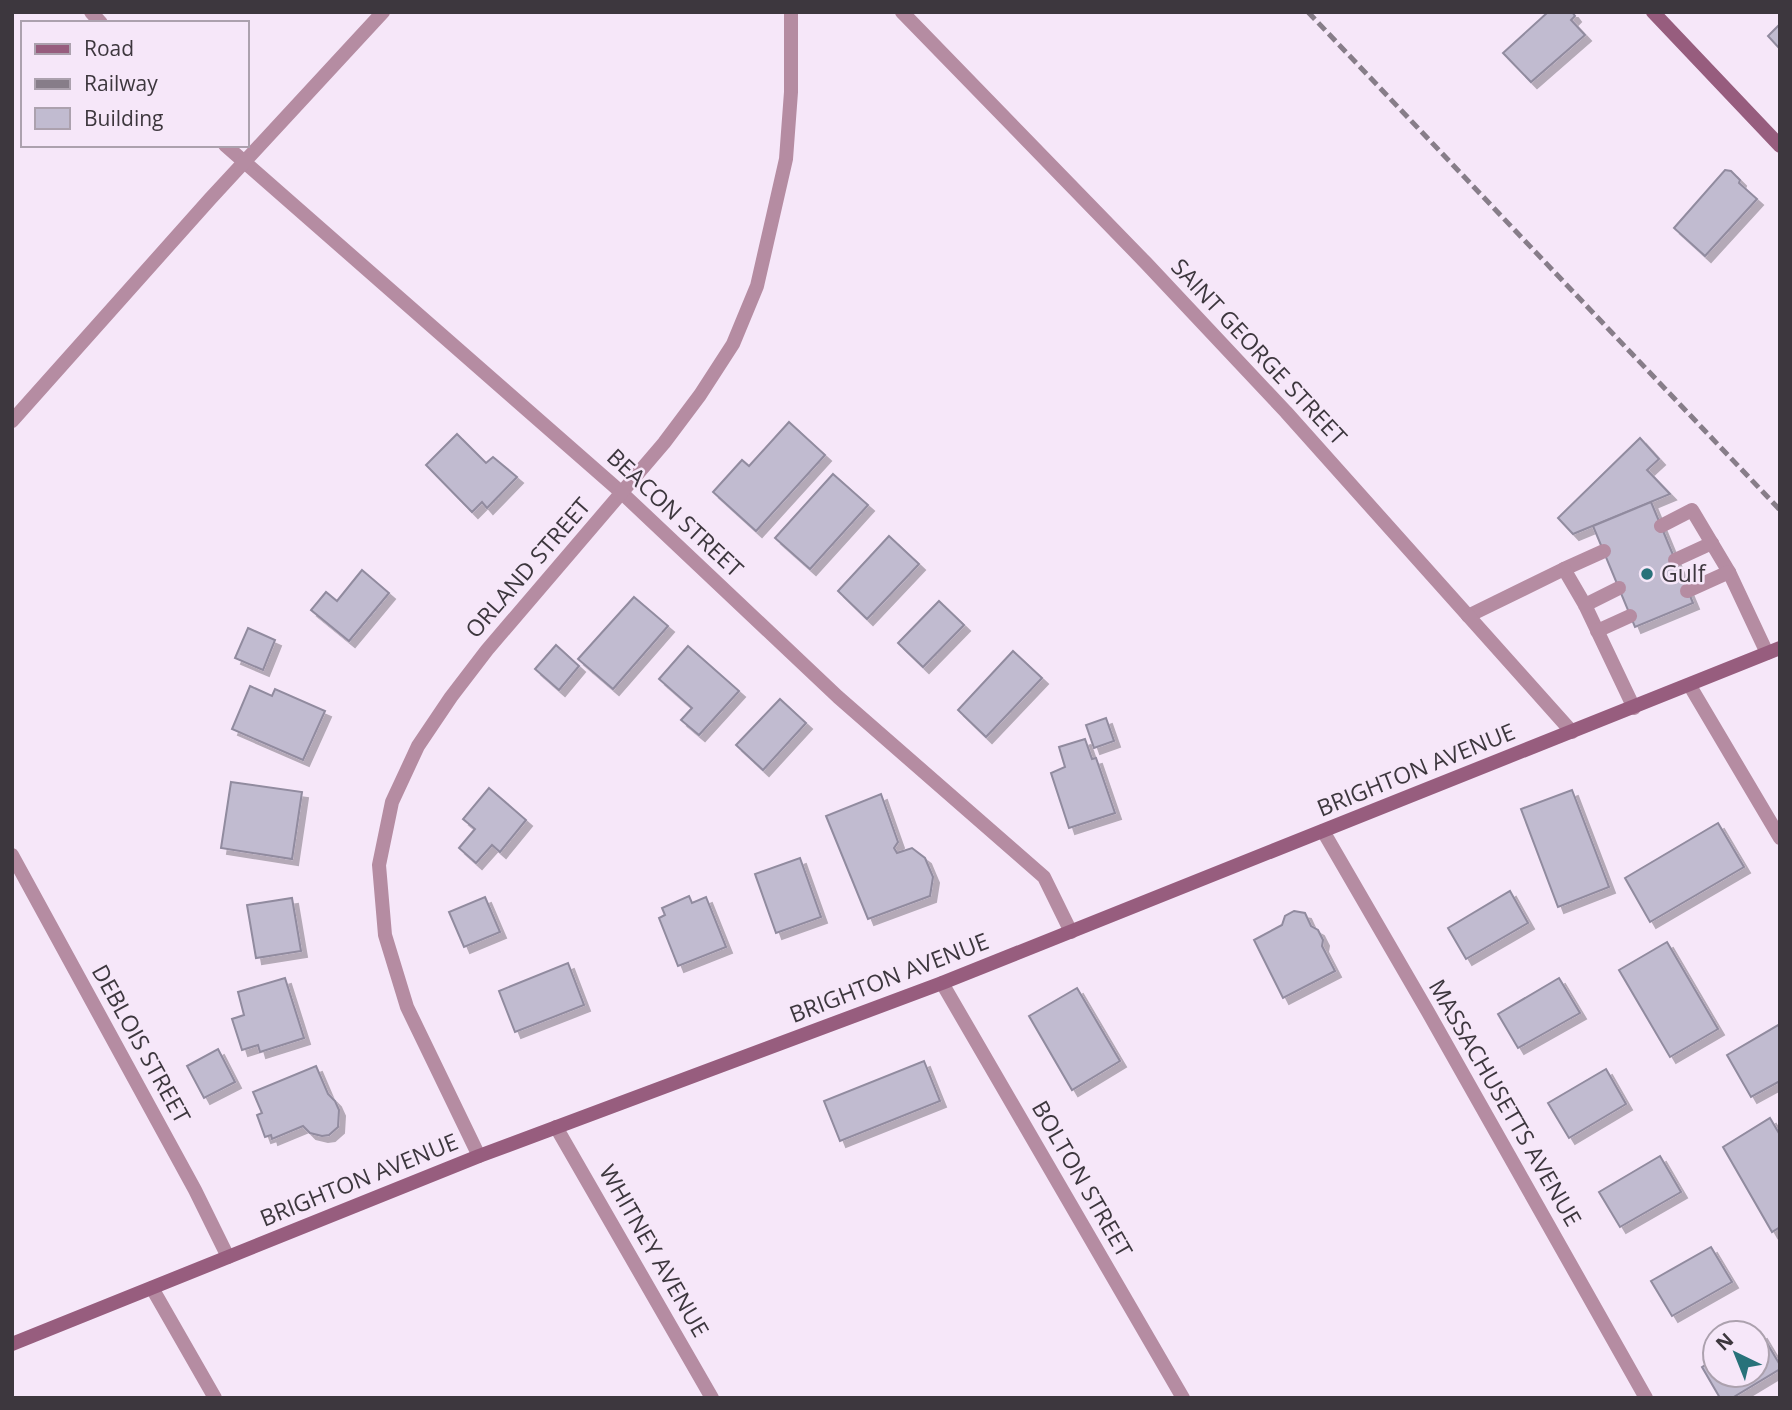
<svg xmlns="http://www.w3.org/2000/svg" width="1792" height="1410" viewBox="0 0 1792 1410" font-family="'Open Sans',sans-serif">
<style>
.building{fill:#c1bbd0;stroke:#918b9f;stroke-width:2;filter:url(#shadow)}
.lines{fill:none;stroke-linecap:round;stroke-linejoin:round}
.lane{stroke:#b58ca2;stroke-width:14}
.street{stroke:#b58ca2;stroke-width:14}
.secondary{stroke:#975d7e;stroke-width:14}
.rail{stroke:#877d89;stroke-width:5;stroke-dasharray:10 5;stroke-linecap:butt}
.poi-dot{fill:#28727a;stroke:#f6e7f9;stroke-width:2.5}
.labels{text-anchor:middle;stroke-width:5;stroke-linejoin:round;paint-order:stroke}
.street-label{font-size:23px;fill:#3d373e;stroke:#f6e7f9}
.poi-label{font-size:23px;fill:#3d373e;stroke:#f6e7f9;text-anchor:start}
</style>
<defs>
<filter id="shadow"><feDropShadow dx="6" dy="6" stdDeviation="0" flood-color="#0004"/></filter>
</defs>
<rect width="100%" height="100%" fill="#f6e7f9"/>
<g class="building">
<path d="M1548,12H1572L1575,16L1571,20L1585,35L1531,82L1503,53Z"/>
<path d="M1780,24V49L1768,36Z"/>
<path d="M1725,170L1731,171L1740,180L1739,183L1757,199L1705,256L1674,228Z"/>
<path d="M789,422L825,455L756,531L713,492L742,460L749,466Z"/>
<path d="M457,434L486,463L493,457L517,477L487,508L482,502L472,512L426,465Z"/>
<path d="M1640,438L1659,459L1647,470L1670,494L1573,534L1558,518Z"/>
<path d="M833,474L868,505L810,569L775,538Z"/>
<path d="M1651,502L1693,603L1635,627L1593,526Z"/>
<path d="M889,536L919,564L867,619L838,591Z"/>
<path d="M362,570L389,593L349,641L311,610L326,592L337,601Z"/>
<path d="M634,597L668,626L613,689L578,659Z"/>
<path d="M939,601L964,625L923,667L898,643Z"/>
<path d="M248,628L275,640L263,670L235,658Z"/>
<path d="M556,645L579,666L559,690L535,669Z"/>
<path d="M688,646L739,691L699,735L681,720L692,708L659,679Z"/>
<path d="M1013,651L1042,678L986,737L958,710Z"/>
<path d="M250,686L272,696L275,689L325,711L303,760L232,729Z"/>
<path d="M780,699L806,723L763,770L736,745Z"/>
<path d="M1106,718L1114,741L1094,748L1086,725Z"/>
<path d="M1085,739L1092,759L1096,758L1115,813L1069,828L1051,773L1065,767L1059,747Z"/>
<path d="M231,782L302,792L292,859L221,848Z"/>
<path d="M489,788L526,820L500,852L492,845L476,863L459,848L475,829L463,819Z"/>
<path d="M1572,790L1609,887L1558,907L1521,809Z"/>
<path d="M881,794L898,842L894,848L897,853L912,848L925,858L933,877L930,896L868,919L826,816Z"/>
<path d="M1718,823L1744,867L1650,922L1625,878Z"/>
<path d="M800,858L821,917L776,933L755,874Z"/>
<path d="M1510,891L1528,923L1466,959L1448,928Z"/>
<path d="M689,896L692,903L706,897L726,947L678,966L659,918L665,915L662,908Z"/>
<path d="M485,897L500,932L464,947L449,912Z"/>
<path d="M292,898L301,951L256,958L247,905Z"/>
<path d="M1294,911L1305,913L1311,926L1318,930L1323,940L1322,946L1335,971L1283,998L1254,940L1282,925L1285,916Z"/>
<path d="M1667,942L1718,1029L1670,1057L1619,970Z"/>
<path d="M568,963L584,1005L515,1032L499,991Z"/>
<path d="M285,978L304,1038L260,1052L258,1045L242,1050L232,1019L244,1015L238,992Z"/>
<path d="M1559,978L1580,1013L1518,1048L1498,1014Z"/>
<path d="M1077,988L1120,1061L1072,1090L1029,1016Z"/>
<path d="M1780,1024V1081L1751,1097L1727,1055Z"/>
<path d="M218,1049L235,1082L204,1098L187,1066Z"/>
<path d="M924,1061L940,1101L840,1141L824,1101Z"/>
<path d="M316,1066L328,1094L335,1101L339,1110L338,1127L329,1135L322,1136L310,1133L303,1126L272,1139L271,1135L265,1137L257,1115L262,1113L253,1092Z"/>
<path d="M1606,1069L1626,1104L1569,1138L1548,1103Z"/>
<path d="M1770,1118L1780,1135V1227L1772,1232L1723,1147Z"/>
<path d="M1660,1156L1681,1192L1620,1227L1599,1192Z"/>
<path d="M1711,1247L1732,1282L1672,1316L1651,1281Z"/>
<path d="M1761,1333L1780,1365V1369L1732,1398H1720L1702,1367L1715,1359V1375H1757V1335Z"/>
</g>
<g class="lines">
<g class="lane">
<path d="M1661,526L1692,510L1729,572L1767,653"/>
<path d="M1675,560L1712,543"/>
<path d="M1564,569L1604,551"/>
<path d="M1687,591L1729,572"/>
<path d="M1585,605L1619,588"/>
<path d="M1468,616L1564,569L1585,605L1634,708"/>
<path d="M1597,631L1630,616"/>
</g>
<g class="street">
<path d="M91,12L101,23"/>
<path d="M902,12L1146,263L1286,412L1572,732"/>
<path d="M225,145L622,493L838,697L1044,877L1071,932"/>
<path d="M12,421L210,199L383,12"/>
<path d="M1690,686L1780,838"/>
<path d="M1323,831L1428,1012L1646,1398"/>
<path d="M12,855L195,1190L228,1257"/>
<path d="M942,983L1183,1398"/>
<path d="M556,1127L712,1398"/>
<path d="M479,1156L407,1007L385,935L379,865L392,802L418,746L451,697L487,650L664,443L700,395L733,344L757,286L786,159L791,92V12"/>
<path d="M152,1288L215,1398"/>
</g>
<g class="secondary">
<path d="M1653,12L1780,146"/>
<path d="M12,1344L479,1156L942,983L1780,648"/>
</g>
<path class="rail" d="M1308,12L1780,510"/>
</g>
<circle class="poi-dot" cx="1647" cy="574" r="7"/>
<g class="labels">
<g class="street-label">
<text transform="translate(1259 352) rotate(47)" y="8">SAINT GEORGE STREET</text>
<text transform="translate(675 513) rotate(43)" y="8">BEACON STREET</text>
<text transform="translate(528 568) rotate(-49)" y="8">ORLAND STREET</text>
<text transform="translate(1416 770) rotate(-22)" y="8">BRIGHTON AVENUE</text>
<text transform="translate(889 978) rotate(-21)" y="8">BRIGHTON AVENUE</text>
<text transform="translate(141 1044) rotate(61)" y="8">DEBLOIS STREET</text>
<text transform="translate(1505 1103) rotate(60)" y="8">MASSACHUSETTS AVENUE</text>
<text transform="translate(1082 1179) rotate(60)" y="8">BOLTON STREET</text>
<text transform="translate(359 1180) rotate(-22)" y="8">BRIGHTON AVENUE</text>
<text transform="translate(654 1251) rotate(60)" y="8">WHITNEY AVENUE</text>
</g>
<g class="poi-label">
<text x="1661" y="582">Gulf</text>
</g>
</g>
<rect width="1792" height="1410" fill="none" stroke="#3d373e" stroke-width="28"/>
<rect x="21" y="21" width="228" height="126" fill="#f6e7f9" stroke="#aca1ae" stroke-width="2"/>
<rect x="35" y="44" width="35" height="10" fill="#975d7e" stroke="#aca1ae" stroke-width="2"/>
<text x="84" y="56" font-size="21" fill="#3d373e">Road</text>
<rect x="35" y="79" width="35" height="10" fill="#877d89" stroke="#aca1ae" stroke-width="2"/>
<text x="84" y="91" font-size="21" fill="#3d373e">Railway</text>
<rect x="35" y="108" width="35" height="21" fill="#c1bbd0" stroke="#aca1ae" stroke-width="2"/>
<text x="84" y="126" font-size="21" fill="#3d373e">Building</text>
<g transform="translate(1736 1354) rotate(317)"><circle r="33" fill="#f6e7f9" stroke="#aca1ae" stroke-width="2"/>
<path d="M0-5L12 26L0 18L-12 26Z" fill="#28727a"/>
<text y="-10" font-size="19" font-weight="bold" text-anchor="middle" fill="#3d373e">N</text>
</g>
</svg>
